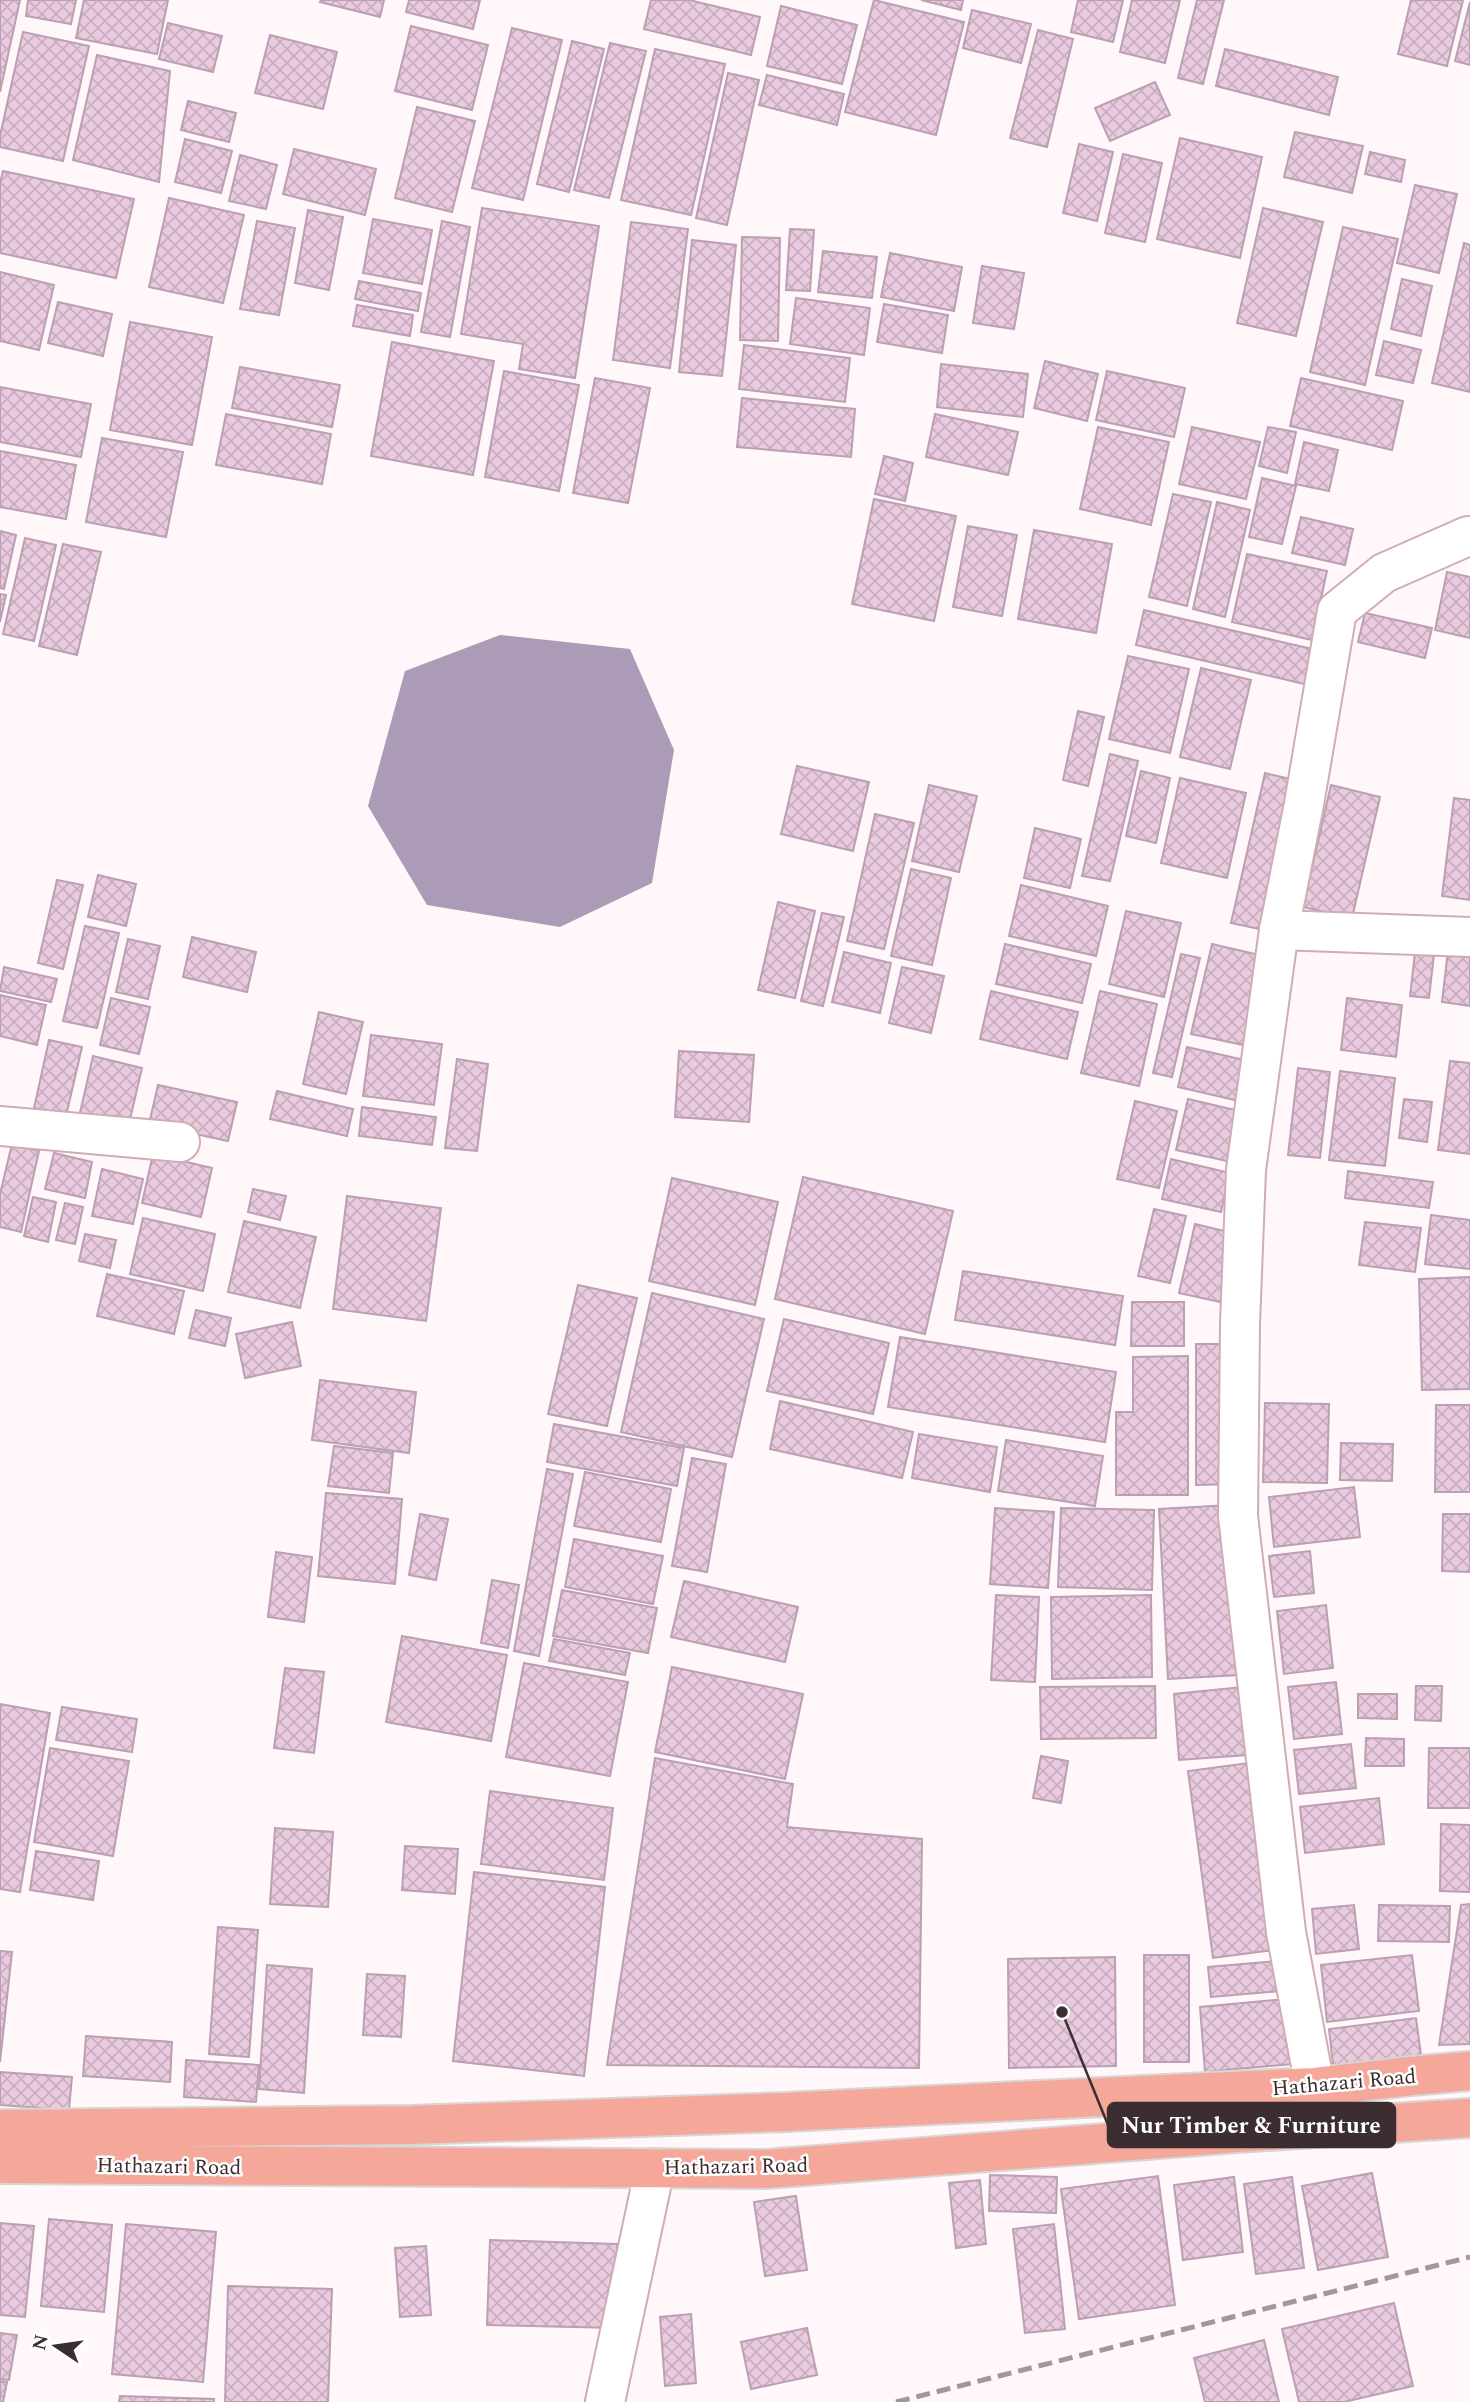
<svg xmlns="http://www.w3.org/2000/svg" width="1470" height="2402" viewBox="0 0 1470 2402" font-family="Spectral,serif">
<style>
.water{fill:#ac9bb7}
.building{fill:url(#building-cross-hatch);stroke:#bb9fb2;stroke-width:2}
.lines{fill:none;stroke-linecap:round;stroke-linejoin:round}
.minor-casing{stroke:#d0adb4;stroke-width:42}
.highway-casing{stroke:#d8d5d6;stroke-width:42}
.minor{stroke:#fff;stroke-width:38}
.highway{stroke:#f5a799;stroke-width:38}
.rail{stroke:#a29799;stroke-width:5;stroke-dasharray:14 7;stroke-linecap:butt}
.labels{text-anchor:middle;stroke-width:5;stroke-linejoin:round;paint-order:stroke}
.street-label{font-size:21px;fill:#3b2d30;stroke:#fff}
.leader{fill:none;stroke:#3b2d30;stroke-width:2.5}
.callout-dot{fill:#3b2d30;stroke:#fff;stroke-width:2.5}
.callout{fill:#3b2d30;stroke:#3b2d30;stroke-width:2.5}
.callout-label{font-size:23px;text-anchor:middle;font-weight:bold;fill:#fff}
</style>
<defs>
<pattern id="building-cross-hatch" width="8" height="8" patternUnits="userSpaceOnUse" patternTransform="scale(1.75)"><rect width="8" height="8" fill="#e9cadf"/><path d="M0 0l8 8M0 8l8-8" fill="none" stroke="#c9aec0"/></pattern>
</defs>
<rect width="100%" height="100%" fill="#fff7f9"/>
<path class="water" d="M500,635L630,649L674,750L652,883L560,927L427,905L368,806L405,671Z"/>
<g class="building">
<path d="M0,0H20L0,92Z"/>
<path d="M28,0H76L71,24L26,16Z"/>
<path d="M84,0H168L157,54L76,38Z"/>
<path d="M321,0H384L380,17L320,2Z"/>
<path d="M409,0H480L473,29L406,12Z"/>
<path d="M651,0H689L760,17L751,55L644,29Z"/>
<path d="M874,0L964,22L936,135L845,112Z"/>
<path d="M921,0H963L961,10Z"/>
<path d="M1078,0H1123L1113,42L1071,32Z"/>
<path d="M1132,0H1180L1165,63L1120,52Z"/>
<path d="M1197,0H1224L1203,84L1178,78Z"/>
<path d="M1411,0H1463L1447,66L1398,54Z"/>
<path d="M1470,2V65L1455,61Z"/>
<path d="M781,6L857,25L842,84L767,66Z"/>
<path d="M972,10L1031,24L1021,63L963,48Z"/>
<path d="M168,23L222,36L213,72L159,59Z"/>
<path d="M411,26L488,45L472,110L395,91Z"/>
<path d="M512,28L562,40L523,200L472,188Z"/>
<path d="M1038,30L1073,39L1047,147L1010,138Z"/>
<path d="M23,32L89,46L63,161L0,147V136Z"/>
<path d="M270,35L337,52L323,109L255,93Z"/>
<path d="M572,41L604,49L569,192L537,184Z"/>
<path d="M610,43L646,51L609,198L574,190Z"/>
<path d="M655,49L725,64L691,215L621,200Z"/>
<path d="M1225,49L1338,77L1329,115L1216,86Z"/>
<path d="M97,55L170,71L159,182L73,160Z"/>
<path d="M728,73L759,80L727,225L696,218Z"/>
<path d="M767,75L844,94L837,125L759,105Z"/>
<path d="M1155,82L1170,115L1110,141L1095,108Z"/>
<path d="M188,101L236,113L229,142L181,130Z"/>
<path d="M417,107L475,121L452,212L395,198Z"/>
<path d="M1295,132L1363,146L1352,193L1284,177Z"/>
<path d="M1180,138L1262,157L1240,258L1157,239Z"/>
<path d="M185,139L232,151L221,193L175,182Z"/>
<path d="M1079,144L1113,152L1097,221L1063,213Z"/>
<path d="M294,149L376,169L365,215L283,194Z"/>
<path d="M1370,152L1405,160L1401,182L1365,174Z"/>
<path d="M1123,154L1162,163L1145,242L1105,233Z"/>
<path d="M240,155L277,165L266,209L229,201Z"/>
<path d="M3,171L134,199L116,278L0,253V183Z"/>
<path d="M1415,185L1457,194L1439,273L1397,263Z"/>
<path d="M169,198L244,215L223,303L149,287Z"/>
<path d="M482,208L599,226L575,378L519,369L523,344L461,334Z"/>
<path d="M1263,208L1323,222L1296,336L1237,323Z"/>
<path d="M308,210L343,217L329,290L295,283Z"/>
<path d="M373,219L432,230L422,284L363,273Z"/>
<path d="M257,221L295,228L279,315L240,309Z"/>
<path d="M442,221L470,227L450,337L421,332Z"/>
<path d="M631,222L688,229L670,368L613,360Z"/>
<path d="M1343,227L1398,239L1365,385L1310,372Z"/>
<path d="M790,229L814,230L810,291L786,290Z"/>
<path d="M742,237L780,238L778,341L740,340Z"/>
<path d="M692,240L736,245L722,376L679,372Z"/>
<path d="M1464,243L1470,245V392L1432,383Z"/>
<path d="M823,251L877,257L872,298L818,292Z"/>
<path d="M890,253L962,267L954,311L881,297Z"/>
<path d="M982,266L1024,273L1014,329L973,323Z"/>
<path d="M0,272L54,285L39,350L0,341Z"/>
<path d="M1402,279L1432,286L1421,336L1391,329Z"/>
<path d="M359,281L421,293L418,311L355,299Z"/>
<path d="M796,298L870,308L864,355L790,344Z"/>
<path d="M58,302L112,314L103,356L48,343Z"/>
<path d="M884,304L948,315L942,353L877,342Z"/>
<path d="M357,305L413,315L410,336L353,326Z"/>
<path d="M130,322L212,337L192,445L110,430Z"/>
<path d="M1384,341L1421,350L1413,383L1376,375Z"/>
<path d="M392,342L494,361L473,475L371,456Z"/>
<path d="M744,345L850,358L845,402L739,389Z"/>
<path d="M1045,361L1098,374L1087,421L1034,408Z"/>
<path d="M941,364L1028,374L1023,417L937,407Z"/>
<path d="M240,367L340,385L332,427L232,408Z"/>
<path d="M504,371L579,385L559,491L485,477Z"/>
<path d="M1107,371L1185,388L1174,437L1096,420Z"/>
<path d="M595,378L650,388L628,503L573,493Z"/>
<path d="M1301,378L1403,401L1392,450L1290,426Z"/>
<path d="M0,387L91,404L81,457L0,442Z"/>
<path d="M742,398L855,409L851,457L737,447Z"/>
<path d="M226,414L331,434L322,484L216,465Z"/>
<path d="M935,414L1018,432L1008,475L926,457Z"/>
<path d="M1098,427L1169,442L1151,525L1080,509Z"/>
<path d="M1192,427L1260,442L1246,499L1179,484Z"/>
<path d="M1268,427L1296,432L1287,473L1259,466Z"/>
<path d="M102,438L183,452L166,537L86,522Z"/>
<path d="M1304,442L1338,450L1329,491L1295,484Z"/>
<path d="M0,451L76,465L66,519L0,507Z"/>
<path d="M884,456L913,463L905,501L875,494Z"/>
<path d="M1262,478L1296,486L1282,544L1249,537Z"/>
<path d="M1173,494L1211,502L1187,606L1149,597Z"/>
<path d="M874,499L956,516L934,621L852,604Z"/>
<path d="M1217,502L1250,510L1225,617L1193,609Z"/>
<path d="M1301,517L1353,529L1345,565L1292,553Z"/>
<path d="M968,526L1017,535L1002,616L953,607Z"/>
<path d="M1034,530L1112,544L1096,633L1018,619Z"/>
<path d="M0,531L16,535L4,589L0,588Z"/>
<path d="M25,538L56,545L34,641L3,634Z"/>
<path d="M63,544L101,552L77,655L39,646Z"/>
<path d="M1247,554L1327,571L1312,640L1232,622Z"/>
<path d="M1447,572L1470,577V638L1435,630Z"/>
<path d="M0,594L6,595L0,622Z"/>
<path d="M1144,610L1321,651L1313,686L1136,645Z"/>
<path d="M1365,613L1432,628L1425,658L1358,642Z"/>
<path d="M1128,656L1189,669L1170,753L1109,739Z"/>
<path d="M1201,668L1251,680L1230,769L1180,757Z"/>
<path d="M1078,711L1104,717L1088,786L1063,780Z"/>
<path d="M1110,754L1138,761L1110,881L1082,876Z"/>
<path d="M797,766L869,782L853,851L781,834Z"/>
<path d="M1141,771L1170,778L1156,843L1126,836Z"/>
<path d="M1265,773L1303,782L1269,931L1231,923Z"/>
<path d="M1180,778L1246,793L1227,878L1161,863Z"/>
<path d="M929,785L977,796L959,872L912,861Z"/>
<path d="M1331,785L1380,797L1352,918L1303,907Z"/>
<path d="M1454,798L1470,800V900L1442,896Z"/>
<path d="M875,814L914,823L884,949L847,941Z"/>
<path d="M1035,828L1081,839L1070,888L1024,878Z"/>
<path d="M911,869L951,878L932,965L891,956Z"/>
<path d="M98,875L136,884L126,926L88,917Z"/>
<path d="M57,880L83,885L63,969L38,963Z"/>
<path d="M1021,885L1108,906L1096,956L1009,936Z"/>
<path d="M778,902L815,911L795,998L758,990Z"/>
<path d="M1126,911L1181,923L1164,997L1109,984Z"/>
<path d="M822,913L844,917L823,1006L801,1001Z"/>
<path d="M85,926L119,933L97,1028L63,1021Z"/>
<path d="M192,937L256,952L247,992L183,977Z"/>
<path d="M128,939L160,946L148,999L116,992Z"/>
<path d="M1449,942L1470,945V1006L1442,1002Z"/>
<path d="M1005,944L1091,964L1082,1003L996,984Z"/>
<path d="M1212,944L1268,957L1248,1046L1191,1034Z"/>
<path d="M1416,944L1435,946L1429,998L1410,996Z"/>
<path d="M844,952L891,963L880,1013L832,1002Z"/>
<path d="M1181,954L1200,958L1172,1077L1153,1073Z"/>
<path d="M4,967L57,979L51,1002L0,991Z"/>
<path d="M902,967L944,976L931,1033L889,1023Z"/>
<path d="M991,991L1078,1012L1067,1059L980,1039Z"/>
<path d="M1100,991L1157,1004L1139,1086L1081,1073Z"/>
<path d="M0,995L46,1005L37,1045L0,1036Z"/>
<path d="M111,998L150,1007L139,1054L100,1045Z"/>
<path d="M1347,998L1402,1005L1396,1057L1341,1050Z"/>
<path d="M319,1012L363,1022L346,1094L303,1084Z"/>
<path d="M371,1035L442,1044L434,1105L363,1096Z"/>
<path d="M49,1040L82,1047L66,1116L34,1108Z"/>
<path d="M1187,1047L1249,1061L1239,1101L1178,1087Z"/>
<path d="M679,1051L754,1055L749,1122L675,1117Z"/>
<path d="M93,1056L142,1068L128,1128L79,1117Z"/>
<path d="M457,1059L488,1064L477,1151L445,1148Z"/>
<path d="M1450,1061L1470,1063V1154L1438,1150Z"/>
<path d="M1298,1068L1330,1072L1320,1158L1288,1155Z"/>
<path d="M1340,1071L1395,1078L1385,1166L1329,1160Z"/>
<path d="M158,1085L237,1102L228,1141L149,1124Z"/>
<path d="M277,1091L353,1109L347,1136L270,1119Z"/>
<path d="M1188,1099L1244,1112L1232,1162L1176,1150Z"/>
<path d="M1404,1099L1432,1102L1427,1142L1399,1138Z"/>
<path d="M1135,1101L1177,1111L1159,1188L1117,1179Z"/>
<path d="M362,1107L436,1117L432,1145L359,1136Z"/>
<path d="M12,1144L39,1151L21,1232L0,1227V1194Z"/>
<path d="M54,1153L92,1162L85,1198L45,1189Z"/>
<path d="M153,1154L212,1168L201,1217L142,1203Z"/>
<path d="M1171,1159L1230,1173L1221,1212L1162,1199Z"/>
<path d="M102,1169L143,1179L133,1224L92,1216Z"/>
<path d="M1348,1171L1433,1182L1429,1208L1345,1198Z"/>
<path d="M803,1177L953,1211L925,1334L775,1299Z"/>
<path d="M672,1178L778,1202L755,1305L649,1281Z"/>
<path d="M253,1189L286,1196L280,1220L248,1212Z"/>
<path d="M347,1196L441,1208L426,1321L333,1309Z"/>
<path d="M33,1197L56,1202L48,1242L24,1236Z"/>
<path d="M65,1203L83,1207L75,1244L56,1240Z"/>
<path d="M1154,1209L1186,1216L1170,1283L1138,1276Z"/>
<path d="M1431,1215L1470,1220V1269L1425,1264Z"/>
<path d="M143,1218L215,1234L203,1291L130,1274Z"/>
<path d="M244,1221L316,1237L300,1308L228,1292Z"/>
<path d="M1365,1222L1421,1228L1415,1272L1359,1265Z"/>
<path d="M1195,1224L1241,1235L1225,1303L1179,1293Z"/>
<path d="M85,1234L116,1240L110,1268L79,1261Z"/>
<path d="M963,1271L1123,1296L1115,1345L955,1320Z"/>
<path d="M107,1274L184,1291L174,1334L97,1316Z"/>
<path d="M1470,1277V1389L1422,1390L1419,1279Z"/>
<path d="M578,1285L637,1298L607,1426L548,1414Z"/>
<path d="M652,1293L764,1319L732,1457L621,1432Z"/>
<path d="M1132,1302H1184V1346H1131Z"/>
<path d="M196,1310L231,1318L225,1346L189,1338Z"/>
<path d="M784,1319L889,1343L873,1414L767,1391Z"/>
<path d="M292,1322L301,1366L245,1378L236,1334Z"/>
<path d="M900,1337L1116,1372L1105,1442L888,1407Z"/>
<path d="M1196,1344H1234V1484L1196,1485Z"/>
<path d="M1188,1356V1495H1116V1412H1133V1357Z"/>
<path d="M320,1380L416,1392L409,1453L312,1440Z"/>
<path d="M780,1401L913,1432L902,1478L770,1449Z"/>
<path d="M1265,1403L1329,1404L1327,1483L1263,1482Z"/>
<path d="M1436,1405H1470V1492H1435Z"/>
<path d="M554,1424L684,1448L677,1486L547,1462Z"/>
<path d="M919,1434L997,1447L990,1492L912,1478Z"/>
<path d="M1006,1440L1103,1456L1095,1506L998,1491Z"/>
<path d="M1341,1443L1393,1444L1392,1481L1340,1480Z"/>
<path d="M334,1446L393,1453L389,1493L328,1486Z"/>
<path d="M692,1458L726,1464L707,1572L672,1566Z"/>
<path d="M547,1469L573,1474L539,1656L514,1651Z"/>
<path d="M585,1472L671,1489L661,1542L574,1526Z"/>
<path d="M1354,1487L1360,1537L1274,1547L1269,1497Z"/>
<path d="M326,1493L402,1499L395,1584L318,1576Z"/>
<path d="M1230,1505L1239,1675L1168,1679L1159,1509Z"/>
<path d="M995,1508L1054,1512L1048,1588L990,1584Z"/>
<path d="M1061,1508L1154,1510L1152,1590L1058,1587Z"/>
<path d="M420,1514L448,1519L436,1580L409,1575Z"/>
<path d="M1443,1514H1470V1572L1442,1571Z"/>
<path d="M574,1539L663,1556L653,1604L565,1587Z"/>
<path d="M1310,1551L1314,1593L1274,1597L1269,1556Z"/>
<path d="M276,1552L312,1557L304,1622L268,1617Z"/>
<path d="M492,1580L519,1585L508,1648L481,1643Z"/>
<path d="M684,1581L798,1607L785,1662L671,1637Z"/>
<path d="M562,1590L657,1608L648,1653L553,1636Z"/>
<path d="M996,1595L1039,1597L1035,1682L991,1680Z"/>
<path d="M1151,1595L1152,1677L1052,1679L1051,1597Z"/>
<path d="M1326,1605L1333,1668L1284,1674L1277,1611Z"/>
<path d="M402,1636L507,1655L491,1741L386,1722Z"/>
<path d="M554,1639L630,1653L625,1675L549,1661Z"/>
<path d="M524,1663L628,1682L610,1776L506,1757Z"/>
<path d="M672,1667L803,1694L785,1779L655,1752Z"/>
<path d="M285,1668L324,1672L314,1753L274,1748Z"/>
<path d="M1336,1682L1342,1734L1294,1739L1288,1687Z"/>
<path d="M1155,1686L1156,1738L1041,1739L1040,1687Z"/>
<path d="M1416,1686H1442L1441,1721L1415,1720Z"/>
<path d="M1242,1687L1247,1755L1179,1760L1174,1694Z"/>
<path d="M1358,1694H1397V1719L1358,1718Z"/>
<path d="M0,1704L50,1713L20,1892L0,1889Z"/>
<path d="M62,1707L137,1719L132,1752L56,1740Z"/>
<path d="M1366,1738L1404,1739V1766H1365Z"/>
<path d="M1351,1744L1356,1788L1299,1794L1294,1750Z"/>
<path d="M50,1748L129,1761L113,1856L34,1842Z"/>
<path d="M1429,1748H1470V1808H1428Z"/>
<path d="M1041,1756L1068,1761L1061,1803L1033,1798Z"/>
<path d="M655,1758L793,1784L787,1827L922,1839L919,2068L607,2065Z"/>
<path d="M1248,1763L1273,1950L1213,1958L1188,1771Z"/>
<path d="M490,1791L613,1808L604,1880L481,1864Z"/>
<path d="M1379,1798L1384,1844L1305,1853L1300,1807Z"/>
<path d="M1441,1824L1470,1825V1892L1440,1891Z"/>
<path d="M275,1828L333,1832L328,1907L270,1904Z"/>
<path d="M405,1846L458,1849L455,1894L402,1890Z"/>
<path d="M36,1851L99,1861L93,1900L30,1890Z"/>
<path d="M474,1872L605,1887L584,2076L453,2061Z"/>
<path d="M1470,1904V2044L1439,2045L1461,1905Z"/>
<path d="M1354,1905L1359,1949L1316,1954L1312,1909Z"/>
<path d="M1379,1905L1450,1906L1449,1942L1378,1941Z"/>
<path d="M218,1927L258,1930L249,2057L209,2054Z"/>
<path d="M0,1951L12,1952L0,2062Z"/>
<rect x="1144" y="1955" width="45" height="107"/>
<path d="M1412,1955L1419,2011L1327,2022L1321,1965Z"/>
<path d="M1115,1957L1116,2066L1009,2068L1008,1959Z"/>
<path d="M1278,1961L1281,1991L1211,1997L1208,1967Z"/>
<path d="M267,1965L312,1969L304,2093L259,2089Z"/>
<path d="M367,1974L405,1976L401,2037L363,2035Z"/>
<path d="M1286,1999L1292,2064L1205,2072L1200,2007Z"/>
<path d="M1416,2018L1421,2055L1333,2065L1329,2029Z"/>
<path d="M86,2036L172,2042L170,2082L83,2076Z"/>
<path d="M186,2060L259,2065L256,2102L184,2097Z"/>
<path d="M0,2072L72,2077L69,2110L0,2105Z"/>
<path d="M1372,2173L1388,2257L1318,2270L1302,2186Z"/>
<path d="M990,2175L1057,2177L1056,2213L989,2211Z"/>
<path d="M1158,2176L1175,2305L1079,2319L1061,2189Z"/>
<path d="M1234,2177L1243,2252L1183,2260L1174,2185Z"/>
<path d="M1292,2177L1304,2268L1256,2274L1244,2184Z"/>
<path d="M980,2180L986,2244L956,2248L949,2183Z"/>
<path d="M796,2196L807,2270L765,2276L754,2202Z"/>
<path d="M49,2219L112,2225L104,2312L41,2306Z"/>
<path d="M0,2223L34,2226L25,2317L0,2315Z"/>
<path d="M126,2224L216,2232L203,2382L112,2374Z"/>
<path d="M1054,2224L1065,2329L1025,2333L1013,2229Z"/>
<path d="M490,2240L617,2244L615,2328L487,2325Z"/>
<path d="M426,2246L431,2315L400,2317L395,2248Z"/>
<path d="M228,2286L332,2289L328,2402H225Z"/>
<path d="M1394,2303L1413,2386L1344,2402H1299L1282,2329Z"/>
<path d="M691,2314L696,2383L665,2386L660,2317Z"/>
<path d="M807,2328L817,2375L751,2389L741,2342Z"/>
<path d="M0,2333L17,2335L9,2380L0,2379Z"/>
<path d="M1264,2340L1279,2402H1205L1194,2358Z"/>
<path d="M0,2381L7,2382L3,2402H0Z"/>
<path d="M120,2396L214,2399V2402H119Z"/>
</g>
<g class="lines">
<defs>
<g id="minor">
<path d="M1279,930L1470,937"/>
<path d="M0,1126L180,1142"/>
<path d="M1315,2087L1286,1932L1238,1516L1240,1324L1246,1170L1279,930L1304,804L1337,611L1384,573L1468,536"/>
<path d="M605,2402L655,2168"/>
</g>
<g id="highway">
<path d="M0,2129L411,2125L785,2112L1315,2087L1411,2076L1470,2071"/>
<path d="M0,2164L766,2169L1237,2133L1470,2118"/>
</g>
</defs>
<use href="#minor" class="minor-casing"/>
<use href="#highway" class="highway-casing"/>
<use href="#minor" class="minor"/>
<use href="#highway" class="highway"/>
<path class="rail" d="M896,2402L1470,2257"/>
</g>
<g class="labels">
<g class="street-label">
<text transform="translate(1344 2082) rotate(-5)" y="7">Hathazari Road</text>
<text transform="translate(169 2166) rotate(1)" y="7">Hathazari Road</text>
<text transform="translate(736 2166) rotate(-1)" y="7">Hathazari Road</text>
</g>
</g>
<path class="leader" d="M1062 2012L1108 2125"/>
<circle class="callout-dot" cx="1062" cy="2012" r="7"/>
<rect class="callout" x="1108" y="2103" width="287" height="44" rx="7"/>
<g class="callout-label">
<text x="1251" y="2133">Nur Timber &amp; Furniture</text>
</g>
<g transform="translate(56 2346) rotate(283)" stroke="#ffffff" stroke-width="5" paint-order="stroke">
<path d="M0-5L12 26L0 18L-12 26Z" fill="#3b2d30"/>
<text y="-10" font-size="19" font-weight="bold" text-anchor="middle" fill="#3b2d30">N</text>
</g>
</svg>
